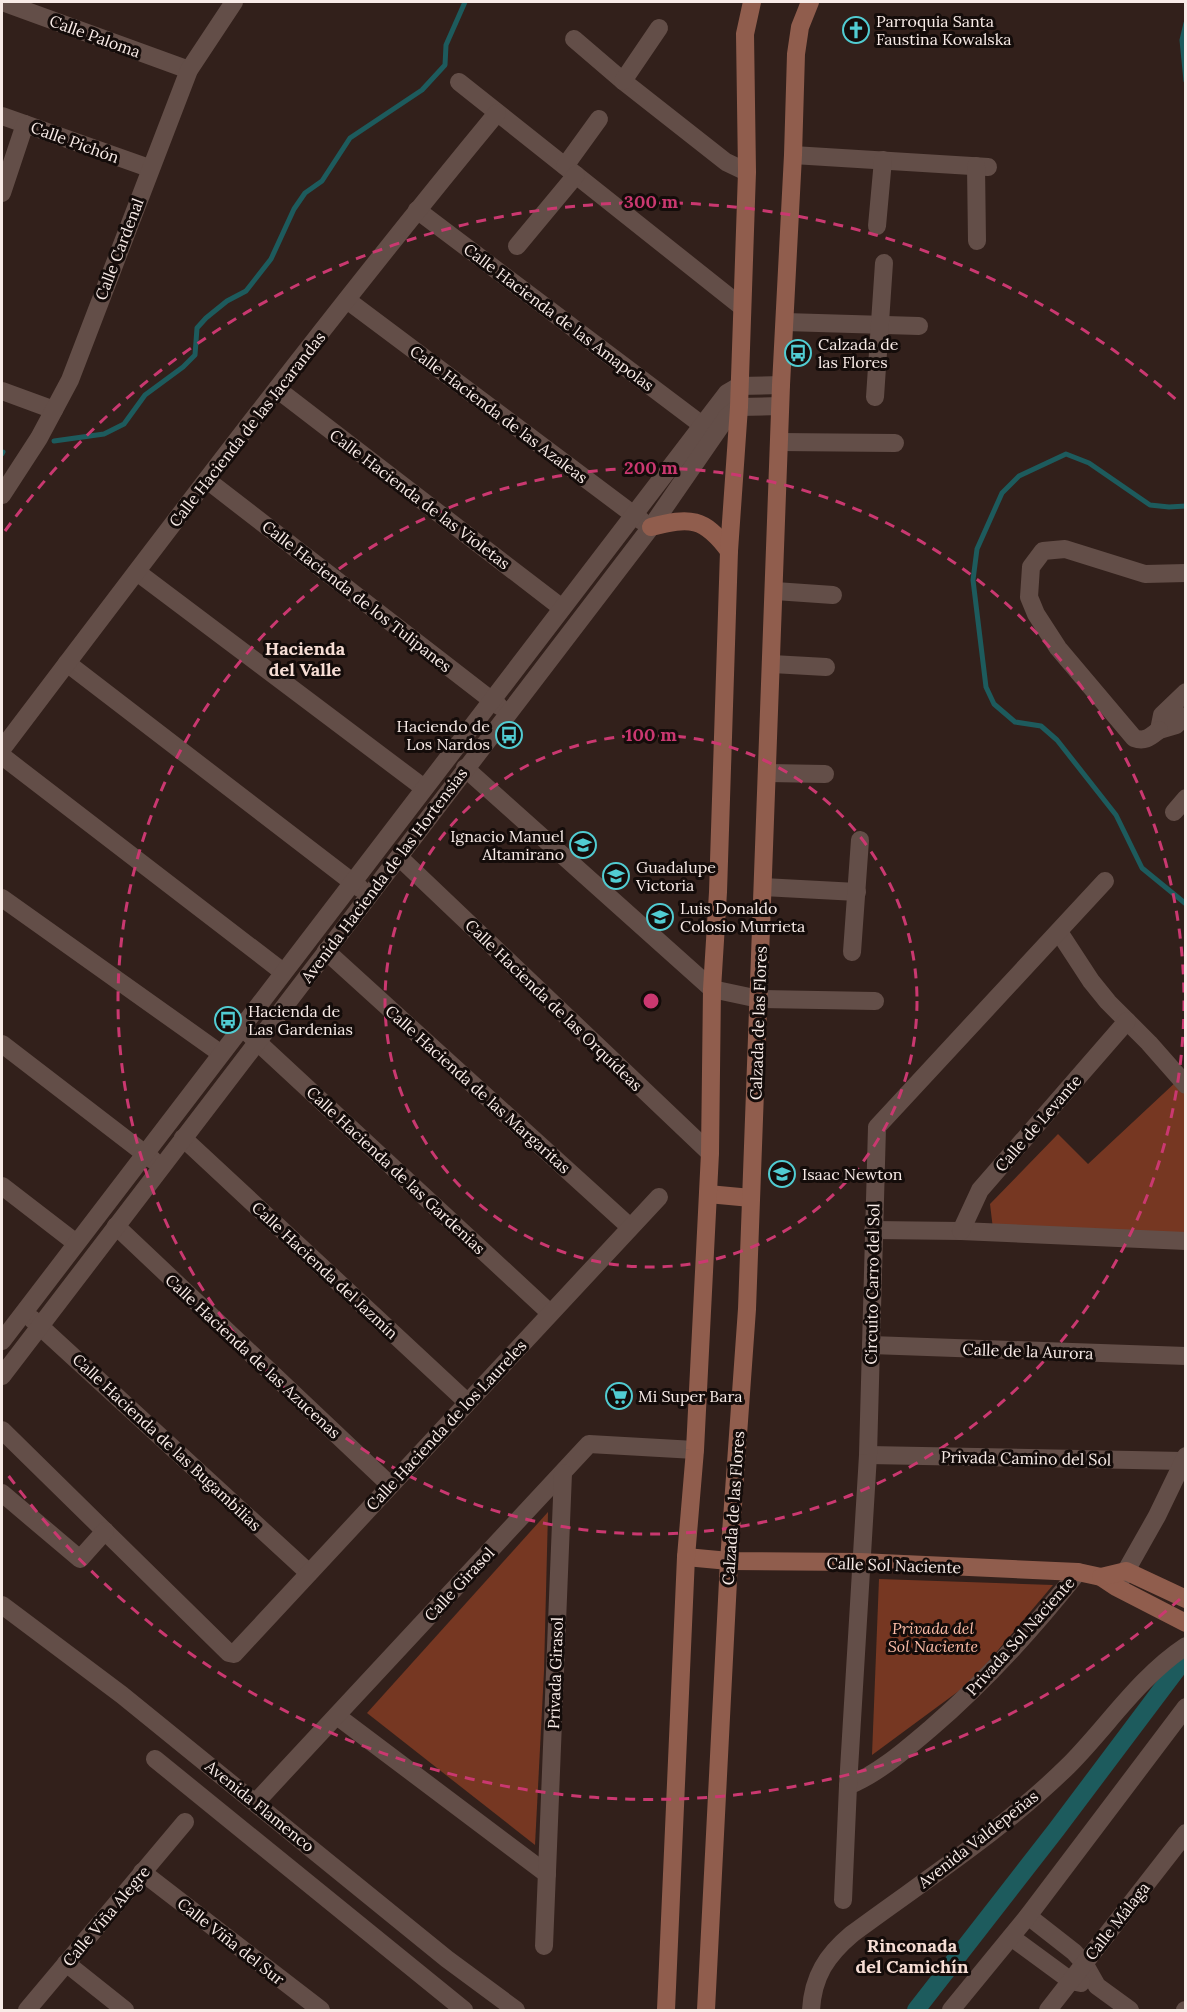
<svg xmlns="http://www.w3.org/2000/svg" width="1187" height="2012" viewBox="0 0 1187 2012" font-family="Lora,serif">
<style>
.green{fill:#763722}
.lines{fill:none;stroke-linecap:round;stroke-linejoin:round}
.stream{stroke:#1d5b5d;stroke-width:5}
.canal{stroke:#1d5b5d;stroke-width:18}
.street{stroke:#634e48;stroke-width:18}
.secondary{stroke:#905d4d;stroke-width:18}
.ring{fill:none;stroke:#ca3870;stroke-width:3;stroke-dasharray:10 8}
.labels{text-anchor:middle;stroke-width:6;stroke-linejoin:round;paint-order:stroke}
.poi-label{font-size:16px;fill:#f8ebe7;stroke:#140c0a;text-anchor:start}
.street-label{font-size:16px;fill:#f8ebe7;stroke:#140c0a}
.park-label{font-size:16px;font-style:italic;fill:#fdbda8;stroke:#140c0a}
.neighbourhood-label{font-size:18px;font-weight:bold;fill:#f7ded5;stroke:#140c0a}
.centre{fill:#ca3870;stroke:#140c0a;stroke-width:3}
.ring-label{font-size:18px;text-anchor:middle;font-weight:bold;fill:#ca3870;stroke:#140c0a;stroke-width:6;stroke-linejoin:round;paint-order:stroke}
</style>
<rect width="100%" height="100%" fill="#32201b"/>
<g class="green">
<path d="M1178,1080L1185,1095V1237L993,1229L990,1204L1058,1134L1088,1164Z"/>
<path d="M548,1512L544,1671L535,1845L367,1713Z"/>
<path d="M879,1579L1053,1585L971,1682L872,1755Z"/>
</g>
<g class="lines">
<g class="stream">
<path d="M1186,23L1182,40L1186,81"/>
<path d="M54,441L104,434L124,424L145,395L183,367L195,355L197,328L206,318L227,301L246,291L271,259L294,209L305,193L322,181L350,138L422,90L445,65L446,45L465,2"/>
<path d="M2,454L3,452"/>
<path d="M1186,506L1169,507L1150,505L1089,463L1066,454L1019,476L1002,493L977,549L973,580L986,687L994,704L1015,722L1041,726L1057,740L1116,815L1142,868L1186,904"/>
</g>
<path class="canal" d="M916,2010L1056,1830L1186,1657"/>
<g class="street">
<path d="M2,2L189,70"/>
<path d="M574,39L623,81L726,162L747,172"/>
<path d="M623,81L659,28"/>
<path d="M459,82L742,307"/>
<path d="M2,116L149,168"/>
<path d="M793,155L988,167"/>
<path d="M565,166L599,119"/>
<path d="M976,166L977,241"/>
<path d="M2,193L25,124"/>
<path d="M417,210L702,425"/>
<path d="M877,226L883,160"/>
<path d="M517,246L576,175"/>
<path d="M347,300L642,521"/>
<path d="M785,322L919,326"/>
<path d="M277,389L562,608"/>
<path d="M2,391L54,410"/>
<path d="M875,397L884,263"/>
<path d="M779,442L895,443"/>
<path d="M207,480L499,706"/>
<path d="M2,495L39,438L70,380L189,70L234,2"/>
<path d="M137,572L424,788"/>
<path d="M775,591L833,595"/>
<path d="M67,663L360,888"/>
<path d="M772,664L826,667"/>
<path d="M1186,692L1162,715L1159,730L1176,725L1186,716"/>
<path d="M1159,730C1150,737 1145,742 1134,738L1058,648L1036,614L1029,597L1031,567L1043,551L1065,549L1145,574L1186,573"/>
<path d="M2,749C164,535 326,320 497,113"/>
<path d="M2,756L283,972"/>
<path d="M465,768L712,989L759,999L875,1001"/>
<path d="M768,773L825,774"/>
<path d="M1174,812L1186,798"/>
<path d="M399,857L710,1153"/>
<path d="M763,887L857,892"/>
<path d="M2,898L220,1053"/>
<path d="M1059,932L1091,981L1108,1002L1149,1043L1186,1085"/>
<path d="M326,951L630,1227"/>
<path d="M852,952L860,840"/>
<path d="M249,1034L550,1313"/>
<path d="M2,1044L153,1160"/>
<path d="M183,1138L467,1402"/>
<path d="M2,1186L76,1243"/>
<path d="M116,1226L390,1485"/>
<path d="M873,1230L961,1231L1186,1241"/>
<path d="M961,1231L980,1190L1127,1021"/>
<path d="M32,1319L309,1573"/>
<path d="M2,1341L727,393L739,386L781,385"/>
<path d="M871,1345L1186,1356"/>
<path d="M2,1376L651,527L727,417L739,407L780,406"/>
<path d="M2,1430L229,1653L234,1654L659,1197"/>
<path d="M868,1455L1184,1461"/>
<path d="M2,1493L80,1559L105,1531"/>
<path d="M1118,1585L1157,1516L1186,1456"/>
<path d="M2,1605L122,1695L447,1959L516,2010"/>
<path d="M337,1716L547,1874"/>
<path d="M155,1759L464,2010"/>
<path d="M848,1786C879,1773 904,1751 930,1729C985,1682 1033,1629 1078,1572"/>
<path d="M256,1802L589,1444L695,1450"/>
<path d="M142,1872L321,2010"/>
<path d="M843,1900L848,1786L868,1455L877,1127L1105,881"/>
<path d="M1028,1916L1074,1952L1084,1963L1097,1986L1130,2010"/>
<path d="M1011,1937L1071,1981L1081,1983"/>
<path d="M544,1946L563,1473"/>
<path d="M66,1963L125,2010"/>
<path d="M27,2010L185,1822"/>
<path d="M811,2010C813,1976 827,1955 852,1934C925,1880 1003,1830 1068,1766C1107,1727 1139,1677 1186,1646"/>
<path d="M951,2010L1028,1916L1186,1707"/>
<path d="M1048,2010L1186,1833"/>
<path d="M1185,2010H1186"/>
</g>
<g class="secondary">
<path d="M651,527C690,517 704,517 729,551"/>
<path d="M708,1194L751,1198"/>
<path d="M686,1557L729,1561L860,1562L1078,1572L1101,1577L1116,1587L1186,1623"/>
<path d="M1101,1577L1126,1571L1186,1599"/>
<path d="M666,2010L686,1557L695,1450L710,1153L712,989L718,892L729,551L739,407L747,172L745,34L752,2"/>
<path d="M706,2010L729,1561L747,1309L781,385L793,155L796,54L800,27L810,2"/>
</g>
</g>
<g class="ring">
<circle cx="651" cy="1001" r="266"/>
<circle cx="651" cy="1001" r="533"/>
<path d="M1180 1599A799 799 0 0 1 5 1471M5 531A799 799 0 0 1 1180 403"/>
</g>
<defs>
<symbol id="church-ring" viewBox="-11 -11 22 22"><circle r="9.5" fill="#140c0a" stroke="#51ccd2" stroke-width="1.5"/><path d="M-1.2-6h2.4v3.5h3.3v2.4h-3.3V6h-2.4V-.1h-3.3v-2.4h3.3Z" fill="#51ccd2"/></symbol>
<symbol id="bus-ring" viewBox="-11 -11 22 22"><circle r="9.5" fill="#140c0a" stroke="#51ccd2" stroke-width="1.5"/><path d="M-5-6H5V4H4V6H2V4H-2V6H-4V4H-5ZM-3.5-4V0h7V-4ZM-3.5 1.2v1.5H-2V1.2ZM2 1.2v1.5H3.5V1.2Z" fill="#51ccd2"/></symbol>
<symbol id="school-ring" viewBox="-11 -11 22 22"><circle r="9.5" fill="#140c0a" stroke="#51ccd2" stroke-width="1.5"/><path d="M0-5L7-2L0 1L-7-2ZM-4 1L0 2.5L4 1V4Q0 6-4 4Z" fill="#51ccd2"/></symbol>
<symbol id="supermarket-ring" viewBox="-11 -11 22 22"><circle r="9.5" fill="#140c0a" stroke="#51ccd2" stroke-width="1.5"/><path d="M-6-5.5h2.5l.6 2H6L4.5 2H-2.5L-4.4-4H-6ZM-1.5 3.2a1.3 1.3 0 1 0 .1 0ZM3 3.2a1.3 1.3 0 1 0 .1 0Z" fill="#51ccd2"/></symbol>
</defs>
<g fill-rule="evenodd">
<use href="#church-ring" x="841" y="15" width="30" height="30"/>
<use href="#bus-ring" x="783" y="338" width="30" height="30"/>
<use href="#bus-ring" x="494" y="720" width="30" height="30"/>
<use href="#school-ring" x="568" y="830" width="30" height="30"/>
<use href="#school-ring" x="601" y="861" width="30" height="30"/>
<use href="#school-ring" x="645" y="902" width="30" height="30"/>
<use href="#bus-ring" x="213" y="1005" width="30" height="30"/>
<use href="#school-ring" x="767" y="1159" width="30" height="30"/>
<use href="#supermarket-ring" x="604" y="1381" width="30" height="30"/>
</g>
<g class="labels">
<g class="poi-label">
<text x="876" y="27">Parroquia Santa<tspan x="876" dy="18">Faustina Kowalska</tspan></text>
<text x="818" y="350">Calzada de<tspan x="818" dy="18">las Flores</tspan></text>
<text x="490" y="732" text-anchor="end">Haciendo de<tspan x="490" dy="18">Los Nardos</tspan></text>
<text x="564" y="842" text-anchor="end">Ignacio Manuel<tspan x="564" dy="18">Altamirano</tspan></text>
<text x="636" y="873">Guadalupe<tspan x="636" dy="18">Victoria</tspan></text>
<text x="680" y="914">Luis Donaldo<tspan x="680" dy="18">Colosio Murrieta</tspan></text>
<text x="248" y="1017">Hacienda de<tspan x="248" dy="18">Las Gardenias</tspan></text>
<text x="802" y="1180">Isaac Newton</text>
<text x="638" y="1402">Mi Super Bara</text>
</g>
<g class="street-label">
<text transform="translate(95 36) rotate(20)" y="6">Calle Paloma</text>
<text transform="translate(75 142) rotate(20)" y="6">Calle Pichón</text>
<text transform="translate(119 249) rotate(-69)" y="6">Calle Cardenal</text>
<text transform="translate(559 317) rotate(37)" y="6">Calle Hacienda de las Amapolas</text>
<text transform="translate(499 414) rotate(37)" y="6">Calle Hacienda de las Azaleas</text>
<text transform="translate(247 429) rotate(-52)" y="6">Calle Hacienda de las Jacarandas</text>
<text transform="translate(420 499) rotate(37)" y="6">Calle Hacienda de las Violetas</text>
<text transform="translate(357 596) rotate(38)" y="6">Calle Hacienda de los Tulipanes</text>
<text transform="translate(384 875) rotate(-53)" y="6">Avenida Hacienda de las Hortensias</text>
<text transform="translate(554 1005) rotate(44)" y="6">Calle Hacienda de las Orquídeas</text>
<text transform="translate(758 1023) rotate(-88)" y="6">Calzada de las Flores</text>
<text transform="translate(478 1089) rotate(42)" y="6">Calle Hacienda de las Margaritas</text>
<text transform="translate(1038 1123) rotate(-49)" y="6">Calle de Levante</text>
<text transform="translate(396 1170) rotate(43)" y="6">Calle Hacienda de las Gardenias</text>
<text transform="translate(325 1270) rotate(43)" y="6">Calle Hacienda del Jazmín</text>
<text transform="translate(872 1284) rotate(-89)" y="6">Circuito Carro del Sol</text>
<text transform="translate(1028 1351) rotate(2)" y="6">Calle de la Aurora</text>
<text transform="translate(253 1356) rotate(43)" y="6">Calle Hacienda de las Azucenas</text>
<text transform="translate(446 1425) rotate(-47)" y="6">Calle Hacienda de los Laureles</text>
<text transform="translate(167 1442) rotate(43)" y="6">Calle Hacienda de las Bugambilias</text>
<text transform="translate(1026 1458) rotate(1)" y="6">Privada Camino del Sol</text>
<text transform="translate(733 1508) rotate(-86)" y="6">Calzada de las Flores</text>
<text transform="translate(894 1565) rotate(2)" y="6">Calle Sol Naciente</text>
<text transform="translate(459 1584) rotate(-47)" y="6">Calle Girasol</text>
<text transform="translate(1020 1636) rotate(-48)" y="6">Privada Sol Naciente</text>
<text transform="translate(555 1673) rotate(-88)" y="6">Privada Girasol</text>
<text transform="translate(260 1806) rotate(39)" y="6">Avenida Flamenco</text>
<text transform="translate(978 1839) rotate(-38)" y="6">Avenida Valdepeñas</text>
<text transform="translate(106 1916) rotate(-50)" y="6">Calle Viña Alegre</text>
<text transform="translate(1117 1921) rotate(-52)" y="6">Calle Málaga</text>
<text transform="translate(231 1941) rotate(38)" y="6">Calle Viña del Sur</text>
</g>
<g class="park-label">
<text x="933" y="1634">Privada del<tspan x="933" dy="18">Sol Naciente</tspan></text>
</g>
<g class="neighbourhood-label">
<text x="305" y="655">Hacienda<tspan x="305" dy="21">del Valle</tspan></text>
<text x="912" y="1952">Rinconada<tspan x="912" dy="21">del Camichín</tspan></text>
</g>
</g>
<circle cx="651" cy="1001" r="9" class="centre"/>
<g class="ring-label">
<text x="651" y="208">300 m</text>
<text x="651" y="474">200 m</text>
<text x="651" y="741">100 m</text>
</g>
<rect width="1187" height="2012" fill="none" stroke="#f8ebe7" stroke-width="6"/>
</svg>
